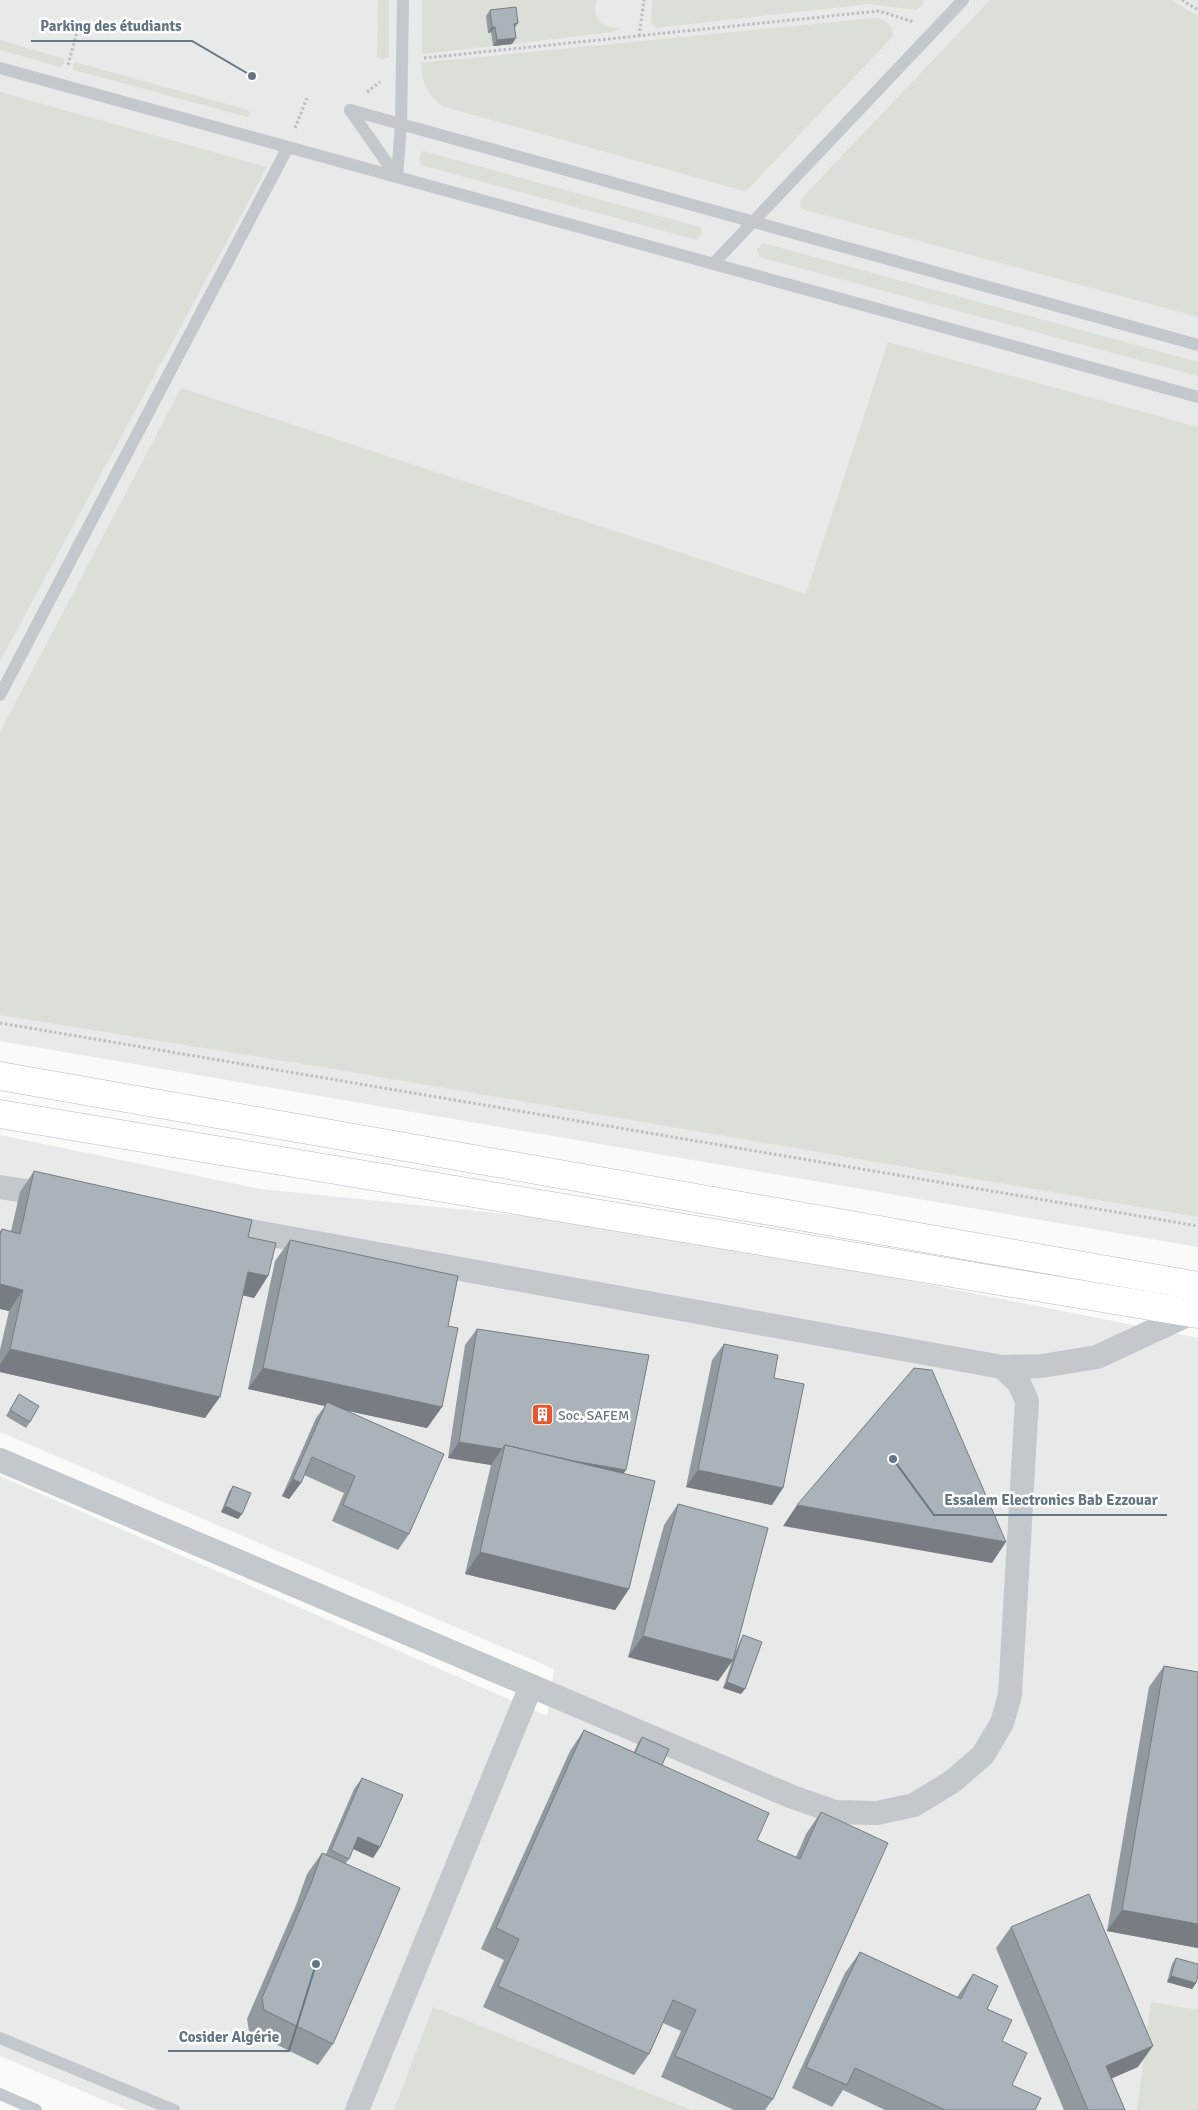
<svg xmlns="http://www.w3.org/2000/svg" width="1198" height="2110" viewBox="0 0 1198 2110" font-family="Signika,sans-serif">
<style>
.built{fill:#e8e9e9}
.green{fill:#dadfd7}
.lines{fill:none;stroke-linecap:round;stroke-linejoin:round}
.secondary-casing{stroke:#b3babf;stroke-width:29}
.path{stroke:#bbbfc2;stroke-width:3;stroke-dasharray:2.5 2.5;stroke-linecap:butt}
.lane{stroke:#c3c8cc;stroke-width:12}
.street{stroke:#c3c8cc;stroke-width:24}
.secondary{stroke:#fff;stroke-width:28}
.wall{fill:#929a9f}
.shaded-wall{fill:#777d82}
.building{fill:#aab3b9;stroke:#777d82}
.labels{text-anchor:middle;stroke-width:5;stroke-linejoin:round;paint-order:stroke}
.poi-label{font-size:14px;fill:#657683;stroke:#fff;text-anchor:start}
.leader{fill:none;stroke:#657683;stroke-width:2}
.callout-dot{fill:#657683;stroke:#fff;stroke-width:2}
.callout-label{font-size:15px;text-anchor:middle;font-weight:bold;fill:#657683;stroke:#fff;stroke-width:5;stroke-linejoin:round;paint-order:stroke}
</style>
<rect width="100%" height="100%" fill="#fafaf8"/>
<g class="built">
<path d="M0,0H1198V1247L0,1041Z"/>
<path d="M0,1135L261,1189L650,1229L1198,1338V2110H127L0,2056V1476L547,1716L554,1669L0,1432Z"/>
</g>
<g class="green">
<path d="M378,0H389V57L383,60L377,57Z"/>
<path d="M422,0H597C589,18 605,32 622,27L613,32L512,44L510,30L486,16L488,32H491L493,46L422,54Z"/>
<path d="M652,0H924L923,4L917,10L868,4L656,28L651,24Z"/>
<path d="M990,0H1171L1198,16V317L828,216L804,210L800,207L801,199Z"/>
<path d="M874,18C885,19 893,24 893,36L747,190L744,191L442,106C427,94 422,83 421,63Z"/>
<path d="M0,40L64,59V63L61,67L0,50Z"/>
<path d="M75,62L248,110L250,114L247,117L74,70L73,65Z"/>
<path d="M0,92L267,167L0,661Z"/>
<path d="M423,151L700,227L702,234L697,240L421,165L419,158Z"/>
<path d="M763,243L1198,362V376L759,257L757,249Z"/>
<path d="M888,342L1198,427V1217L340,1070L0,1015V732L181,388L806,594Z"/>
<path d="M1151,2002L1198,2010V2110H1137Z"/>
<path d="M433,2007L691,2110H394Z"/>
</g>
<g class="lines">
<defs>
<g id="secondary">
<path d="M0,1076L1198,1286"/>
<path d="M0,1114L1198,1314"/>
</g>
</defs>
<use href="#secondary" class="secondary-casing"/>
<g class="path">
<path d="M1182,0L1198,10"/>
<path d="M639,36L644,0"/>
<path d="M424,58L879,11L914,22"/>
<path d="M68,65L77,32"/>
<path d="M367,92L380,82"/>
<path d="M295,128L307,98"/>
<path d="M0,1023L1198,1226"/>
</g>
<g class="lane">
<path d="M0,68L1198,397"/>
<path d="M350,110L1198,345"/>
<path d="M350,110L397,177"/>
<path d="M397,177L401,124L403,0"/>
<path d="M713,264L963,0"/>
<path d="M0,695L288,147"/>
<path d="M0,2038L174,2110"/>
<path d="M0,2094L36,2110"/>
</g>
<g class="street">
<path d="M0,1187L54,1195"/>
<path d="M1002,1367L1042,1366L1097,1357L1198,1310"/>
<path d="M0,1460L790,1796L835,1812L877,1813L914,1805L953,1781L983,1755L1002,1723L1010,1695L1027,1401L1019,1383L1002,1367L217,1225"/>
<path d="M357,2110L531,1686"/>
</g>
<use href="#secondary" class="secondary"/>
</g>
<g class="wall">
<path d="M490,10L518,23L515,28L512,44L493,46L491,32L488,33L486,16Z"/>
<path d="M34,1171L248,1237L268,1276L254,1298L243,1295L205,1418L0,1372V1350L9,1311L0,1309V1231L2,1229L11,1231L20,1192Z"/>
<path d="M290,1240L448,1326L442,1407L427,1428L345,1410L409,1534L398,1550L332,1521L344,1493L304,1475L301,1483L289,1499L282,1496L316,1418L325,1406L248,1389L275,1261Z"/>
<path d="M477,1329L624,1473L629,1589L615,1610L465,1574L491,1465L448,1458L465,1345Z"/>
<path d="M724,1344L774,1378L772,1505L686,1487L712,1360Z"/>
<path d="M19,1394L30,1422L26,1428L6,1416Z"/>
<path d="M233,1486L242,1514L238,1519L221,1512L229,1492Z"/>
<path d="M678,1504L734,1656L740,1641L743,1635L741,1694L723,1688L732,1661L718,1681L628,1657L664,1525Z"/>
<path d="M1164,1666L1198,1672V1948L1107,1931L1149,1687Z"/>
<path d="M584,1730L634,1752L638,1743L642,1737L662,1765L757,1840L796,1857L806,1834L821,1812L773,2099L765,2110H734L661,2077L681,2031L663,2023L649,2054L634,2075L483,2007L504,1960L481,1949L570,1751Z"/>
<path d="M362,1778L380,1847L373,1858L353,1849L349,1859L346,1863L333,2044L318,2065L249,2031L247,2019L296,1905L307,1874L322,1853L326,1854L354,1789Z"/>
<path d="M1011,1927L1138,2067L1112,2078L1125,2110H1064L996,1948Z"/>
<path d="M860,1952L957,1997L973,1974L1002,2041L1012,2085L1035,2110H885L843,2090L832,2107L792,2088L845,1973Z"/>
<path d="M1176,1958L1196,1983L1192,1989L1167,1982L1172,1964Z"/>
</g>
<g class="shaded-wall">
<path d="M492,27H495L491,32L488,33Z"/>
<path d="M516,38L512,44L493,46L497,40Z"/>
<path d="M248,1272L268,1276L254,1298L233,1293Z"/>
<path d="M0,1284L23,1290L9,1311L0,1309Z"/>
<path d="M10,1349L220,1397L205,1418L0,1372V1364Z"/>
<path d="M263,1368L442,1407L427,1428L325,1406L327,1402L325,1406L248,1389Z"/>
<path d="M459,1442L502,1449L491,1465L448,1458Z"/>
<path d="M504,1449L626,1470L614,1487Z"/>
<path d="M698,1470L783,1488L772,1505L686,1487Z"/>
<path d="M293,1479L301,1483L289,1499L282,1496Z"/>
<path d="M797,1505L1006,1542L992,1563L783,1526Z"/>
<path d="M225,1506L242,1514L238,1519L221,1512Z"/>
<path d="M480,1552L629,1589L615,1610L465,1574Z"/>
<path d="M643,1636L733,1660L718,1681L628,1657Z"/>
<path d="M727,1682L745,1689L741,1694L723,1688Z"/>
<path d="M358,1837L380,1847L373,1858L351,1848Z"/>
<path d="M1122,1910L1198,1924V1948L1107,1931Z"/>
<path d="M1171,1976L1196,1983L1192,1989L1167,1982Z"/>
<path d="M1153,2046L1138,2067L1092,2087L1106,2066Z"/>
</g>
<g class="building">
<path d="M516,7L518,23L514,24L516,38L497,40L495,27H492L490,10Z"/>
<path d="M34,1171L252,1220L248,1237L276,1243L268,1276L248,1272L220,1397L10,1349L23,1290L0,1284V1236L2,1229L20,1234Z"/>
<path d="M290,1240L458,1276L448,1326L458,1328L442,1407L263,1368Z"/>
<path d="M477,1329L649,1355L626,1470L574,1461L505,1445L502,1449L459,1442Z"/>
<path d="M724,1344L778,1355L774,1378L804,1384L783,1488L698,1470Z"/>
<path d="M914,1368L932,1370L1006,1542L797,1505Z"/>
<path d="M19,1394L39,1406L30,1422L10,1410Z"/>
<path d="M327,1402L444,1454L409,1534L343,1505L355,1476L312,1457L301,1483L293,1479Z"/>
<path d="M505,1445L655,1481L629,1589L480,1552Z"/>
<path d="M233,1486L251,1493L242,1514L225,1506Z"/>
<path d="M678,1504L768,1528L733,1660L643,1636Z"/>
<path d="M743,1635L762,1642L745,1689L727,1682Z"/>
<path d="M1164,1666L1198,1672V1924L1122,1910Z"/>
<path d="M584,1730L769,1813L757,1840L800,1859L821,1812L888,1843L773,2099L675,2056L696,2010L673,2000L649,2054L498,1986L519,1939L496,1928Z"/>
<path d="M642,1737L669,1749L662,1765L635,1753Z"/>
<path d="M362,1778L403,1795L380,1847L358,1837L349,1859L331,1850Z"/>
<path d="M322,1853L400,1888L333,2044L264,2010L262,1998L311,1884Z"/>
<path d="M1089,1894L1153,2046L1106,2066L1125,2110H1088L1011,1927Z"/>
<path d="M860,1952L961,1999L973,1974L998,1986L987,2009L1012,2020L1002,2041L1027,2053L1012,2085L1041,2098L1035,2110H945L855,2068L847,2085L806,2067Z"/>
<path d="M1176,1958L1198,1964V1975L1196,1983L1171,1976Z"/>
</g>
<defs>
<symbol id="building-square" viewBox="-11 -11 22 22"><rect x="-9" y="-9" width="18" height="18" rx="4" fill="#e4572e" stroke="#fff"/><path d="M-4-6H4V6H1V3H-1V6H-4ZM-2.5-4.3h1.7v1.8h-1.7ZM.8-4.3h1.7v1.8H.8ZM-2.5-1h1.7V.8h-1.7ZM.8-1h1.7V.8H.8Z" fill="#fff"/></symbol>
</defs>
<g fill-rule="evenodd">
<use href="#building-square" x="530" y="1402" width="25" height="25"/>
</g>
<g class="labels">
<g class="poi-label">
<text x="558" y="1420">Soc. SAFEM</text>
</g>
</g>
<path class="leader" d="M252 76L192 41H31M893 1459L934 1515H1167M316 1964L289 2051H168"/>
<g class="callout-dot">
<circle cx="252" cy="76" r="5"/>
<circle cx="893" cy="1459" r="5"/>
<circle cx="316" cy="1964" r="5"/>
</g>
<g class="callout-label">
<text x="111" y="31">Parking des étudiants</text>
<text x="1051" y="1505">Essalem Electronics Bab Ezzouar</text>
<text x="229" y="2042">Cosider Algérie</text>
</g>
</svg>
